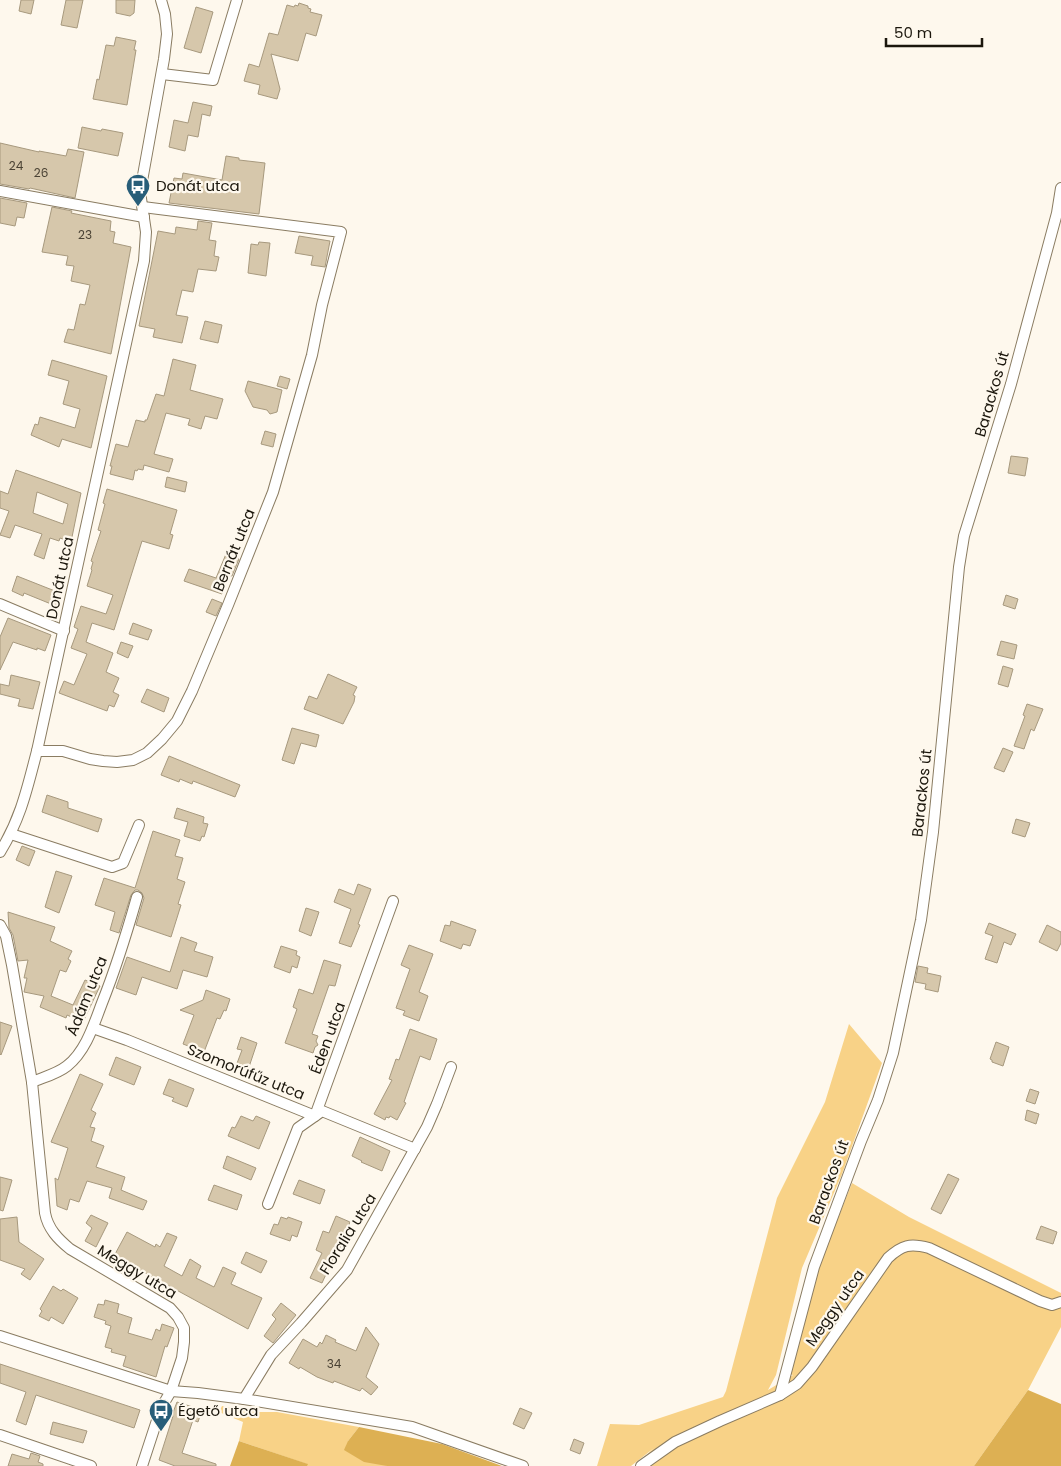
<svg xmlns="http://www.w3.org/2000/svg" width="1061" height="1466" viewBox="0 0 1061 1466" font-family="Poppins,sans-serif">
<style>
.green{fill:#f8d287}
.forest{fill:#ddb053}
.building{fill:#d6c7ab;stroke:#a7997e;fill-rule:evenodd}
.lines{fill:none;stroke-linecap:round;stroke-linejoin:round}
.street-casing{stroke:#8a7c62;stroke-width:12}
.street{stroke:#fff;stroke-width:10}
.labels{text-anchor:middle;stroke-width:4.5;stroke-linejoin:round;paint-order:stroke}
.number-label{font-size:12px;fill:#4a4234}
.poi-label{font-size:15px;fill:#1b160c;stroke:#fef8ed;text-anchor:start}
.street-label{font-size:15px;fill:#1b160c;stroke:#fef8ed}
</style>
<rect width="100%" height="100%" fill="#fef8ed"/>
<g class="green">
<path d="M849,1024L882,1063L842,1174L802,1268L776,1375L768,1390L793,1375L789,1374L820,1263L852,1183L909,1217L1061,1293V1327L1028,1390L974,1466H635L654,1448L631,1466H597L610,1424L639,1425L723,1397L726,1391L777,1198L825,1102Z"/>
<path d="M222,1406L257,1412H277L359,1427L348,1441L387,1466H307V1464L239,1441L243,1422L219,1412Z"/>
</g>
<g class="forest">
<path d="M1028,1390L1061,1404V1466H974Z"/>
<path d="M359,1427L442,1444L502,1466H387L364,1462L344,1450L348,1441Z"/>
<path d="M239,1441L308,1464L307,1466H230Z"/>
</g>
<g class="building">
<path d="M21,0H34L31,14L19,11Z"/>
<path d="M66,0H83L77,28L61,25Z"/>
<path d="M116,0H135L134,13L130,16L116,13Z"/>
<path d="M299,3L308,6V8L311,9L310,12L322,15L316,36L306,33L298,61L271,54L280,89L277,99L258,94L260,85L244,81L249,64L259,67L269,33L278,35L287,5L294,7L295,5L298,6Z"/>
<path d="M196,7L213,12L201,53L184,48Z"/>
<path d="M116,37L136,41L134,50H136L127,105L93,99L97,79L99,80L106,45L114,46Z"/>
<path d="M193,102L212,106L210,116L202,114L198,137L188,135L185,151L169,147L174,120L188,123Z"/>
<path d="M82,127L101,131L102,129L123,133L118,156L78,148Z"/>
<path d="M0,143L39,152V151L66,156L68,149L84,152L75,198L30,188L29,189L0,184Z"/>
<path d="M226,156L239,158V160L265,163L259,214L169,203L174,178L182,179L183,173L222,180Z"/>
<path d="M0,198L27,203L24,218L17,217L15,226L0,223Z"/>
<path d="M52,207L72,211L71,213L111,221L110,231L115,232L113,243L131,247L111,354L64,342L68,329L74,330L80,304L85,305L90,285L71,281L74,266L66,265L68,256L42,252Z"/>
<path d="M198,221L212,223L209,240L216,241L214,256L219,257L216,271L198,269L193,292L182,290L176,315L188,317L182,343L153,337L155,329L139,326L158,231L175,234L176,227L197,230Z"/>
<path d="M299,236L330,241L325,267L311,265L313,256L295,253Z"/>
<path d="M259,242L270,243L266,276L248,273L251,244L258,245Z"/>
<path d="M205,321L222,325L218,343L200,339Z"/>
<path d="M173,359L196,365L190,390L223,399L217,419L205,416L201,429L188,425L190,419L166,413L154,454L173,459L169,472L144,465L143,470L138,469L137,471L135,470L133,480L110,474L112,466H110L116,444L128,447L136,420L145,422V420H147L156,394L164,396Z"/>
<path d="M52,360L107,376L91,448L62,439L59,447L31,435L35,424L38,425L40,417L75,428L80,409L63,404L69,381L48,375Z"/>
<path d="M280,376L290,379L287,389L277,386Z"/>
<path d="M248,381L282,390L277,412L270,414L267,410L253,407L245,391Z"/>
<path d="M265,431L276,434L273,447L261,444Z"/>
<path d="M1011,456L1028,458L1025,476L1008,473Z"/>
<path d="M16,470L81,493L71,542L60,538L59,541L50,538L44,559L34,555L42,534L15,525L10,538L0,535L9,511L0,508V491L8,494ZM37,492L68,504L63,524L33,513Z"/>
<path d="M167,477L187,482L185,492L165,487Z"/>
<path d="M107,489L177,510L170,534L173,535L169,549L142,541L114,630L92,623L86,642L113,653L106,672L119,678L113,692L119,695L114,707L109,705L107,711L59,693L64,681L74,685L87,654L71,648L78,629L74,627L81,606L106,614L113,595L87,586L92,570L91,569L93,562L91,561L101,531L98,530L105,504L103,503Z"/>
<path d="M226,554L239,559L232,576L228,575L222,594L184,581L189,569L216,578Z"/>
<path d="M17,576L60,593L56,606L24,593L23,596L12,591Z"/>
<path d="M1006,595L1018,599L1015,609L1003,605Z"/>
<path d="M212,599L222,603L216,616L206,612Z"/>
<path d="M8,618L51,635L45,651L37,648V650L13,642L0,670V637Z"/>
<path d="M133,623L152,630L148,640L129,634Z"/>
<path d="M1001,641L1017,645L1014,659L997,655Z"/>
<path d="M121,642L133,646L128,658L117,653Z"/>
<path d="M1003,666L1013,669L1008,687L998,684Z"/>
<path d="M328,674L357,687L353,695L355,696L354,702L343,724L304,709L309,696L317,699Z"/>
<path d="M11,675L40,682L33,709L18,706L20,699L0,694V684L9,686Z"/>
<path d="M147,689L169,698L164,712L141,702Z"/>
<path d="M1027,704L1043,709L1034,731L1031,729L1024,749L1014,746L1025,716L1023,715Z"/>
<path d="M292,728L319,735L316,747L301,743L294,764L282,760Z"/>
<path d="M1003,748L1013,752L1004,772L994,768Z"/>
<path d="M169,756L240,785L235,797L193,781L192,784L180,779L179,782L161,775Z"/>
<path d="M47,795L68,802V808L102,819L98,832L42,812Z"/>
<path d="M177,808L204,817L203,823L208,824L204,837L202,836L200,841L184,836L188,822L174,818Z"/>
<path d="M1016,819L1030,823L1025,837L1012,833Z"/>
<path d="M153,831L180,840L175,856L183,858L177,879L185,882L178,904L181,905L171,937L136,925L144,898L142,893L138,890H135L131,895L119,933L110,930L115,912L95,905L104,878L135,888Z"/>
<path d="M22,846L35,851L29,866L16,860Z"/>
<path d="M56,871L72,876L59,913L45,907Z"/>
<path d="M358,884L371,889L358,924L360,925L351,947L339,943L351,909L334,902L339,889L354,895Z"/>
<path d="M306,908L319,912L311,936L299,931Z"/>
<path d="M8,912L55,927L50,941L72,951L68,959L71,961L66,972L60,970L51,996L73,1005L85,980L100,986L83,1022L67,1015L66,1018L40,1007L44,996L24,992L27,978H24L28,960L18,961L13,935L9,928Z"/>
<path d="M451,921L476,930L470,946L463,944L461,949L440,941L445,925L450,926Z"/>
<path d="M989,923L1016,934L1011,945L1004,942L997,963L985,959L993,936L985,933Z"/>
<path d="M1047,925L1061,932V943L1057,951L1039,942Z"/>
<path d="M181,937L197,943L194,951L213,957L207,977L183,970L177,989L142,977L136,995L116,988L127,957L170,972Z"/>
<path d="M409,945L433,954L419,992L428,996L419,1021L403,1015L405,1011L396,1008L410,969L401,965Z"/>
<path d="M281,946L297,951L296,955L300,957L297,968L292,966L290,973L274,967Z"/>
<path d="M324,960L341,965L335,986L329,985L312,1034L318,1036L316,1041L318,1045L315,1047L313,1053L285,1043L297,1009L293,1007L299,989L313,994Z"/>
<path d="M918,966L928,968L927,973L941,976L938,992L925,989L926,984L915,982Z"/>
<path d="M206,990L230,999L226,1011L224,1010L220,1019L217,1018L204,1052L183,1044L194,1015L180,1010L203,1000Z"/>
<path d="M0,1022L12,1026L1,1055L0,1054Z"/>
<path d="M410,1029L437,1039L430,1060L420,1056L404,1102L406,1103L397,1120L390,1116L389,1118L386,1117L385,1120L374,1114L392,1080L389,1079L396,1059L399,1060Z"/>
<path d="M241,1037L257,1043L248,1070L236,1066L242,1050L237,1049Z"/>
<path d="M996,1042L1009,1047L1003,1066L992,1062V1060L990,1059Z"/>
<path d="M116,1057L141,1067L134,1085L109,1075Z"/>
<path d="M80,1074L103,1084L91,1110L96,1113L90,1127L95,1128L91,1141L104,1146L96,1167L125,1177L121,1190L147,1201L143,1210L109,1198L112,1188L87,1181L79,1202L70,1199L67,1210L57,1206L55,1178L58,1180L68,1148L51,1142Z"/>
<path d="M169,1079L194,1089L187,1107L172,1101L174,1098L163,1094Z"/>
<path d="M1030,1089L1039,1092L1035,1104L1026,1101Z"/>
<path d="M1027,1110L1039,1114L1036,1124L1025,1120Z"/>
<path d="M241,1116L253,1121L256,1116L270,1122L259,1149L228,1136L232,1127L235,1128Z"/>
<path d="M360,1137L390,1151L382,1171L361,1162L362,1161L352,1156Z"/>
<path d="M227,1156L256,1168L251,1180L223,1168Z"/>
<path d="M948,1174L959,1179L941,1214L931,1209Z"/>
<path d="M0,1177L12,1180L3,1211L0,1210Z"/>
<path d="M299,1180L325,1190L320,1204L293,1194Z"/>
<path d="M214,1185L242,1195L237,1210L208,1200Z"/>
<path d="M91,1215L108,1223L96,1247L85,1241L92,1228L86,1223Z"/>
<path d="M336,1216L350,1222L336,1258L334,1257L322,1283L310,1278L322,1253L316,1250L323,1231L329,1233Z"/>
<path d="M17,1217L19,1242L44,1259L30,1280L21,1274L25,1269L0,1260V1219Z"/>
<path d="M281,1217L287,1219L288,1217L302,1222L297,1237L292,1235L290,1241L270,1234L274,1224L278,1225Z"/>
<path d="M1041,1226L1057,1232L1053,1244L1036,1239Z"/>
<path d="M127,1232L155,1247L156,1244L160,1247L167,1233L177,1237L164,1266L182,1276L190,1259L201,1266L196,1278L214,1287L223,1267L236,1273L231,1284L262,1298L248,1329L114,1256Z"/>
<path d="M246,1252L267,1261L261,1273L241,1263Z"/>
<path d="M53,1286L61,1291L63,1289L78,1298L63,1324L51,1317L49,1321L39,1316L42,1311L40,1309Z"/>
<path d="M105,1300L119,1304L117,1313L132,1318L128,1333L152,1340L156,1329L160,1331L162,1324L174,1328L167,1347L165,1346L156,1377L123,1366L126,1356L111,1352L112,1349L105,1347L111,1326L105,1324L106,1321L94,1317L98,1304L104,1305Z"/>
<path d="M281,1303L296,1315L273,1343L264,1336L276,1319L272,1315Z"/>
<path d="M366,1327L379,1344L366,1377L378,1387L371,1395L362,1388L360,1391L334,1381L333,1383L317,1377L300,1367L299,1369L289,1363L303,1339L317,1347L320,1342L322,1344L326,1335L336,1340L335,1342L356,1351Z"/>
<path d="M0,1364L140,1410L134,1428L36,1395L26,1425L16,1421L26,1392L0,1383Z"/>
<path d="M177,1402L202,1410L198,1422L193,1420L182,1453L216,1464V1466H175L159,1460L173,1416L172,1415Z"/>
<path d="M520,1408L532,1413L524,1429L513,1424Z"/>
<path d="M53,1422L87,1431L83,1443L50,1434Z"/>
<path d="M574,1439L584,1443L580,1454L570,1450Z"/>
<path d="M31,1453L40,1456L38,1462L43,1464V1466H8L12,1454L29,1459Z"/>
</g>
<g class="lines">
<defs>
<g id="street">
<path d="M162,74L213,80L237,0"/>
<path d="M0,191L144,217"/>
<path d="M0,604L64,631"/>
<path d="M37,751H63L90,759L103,761L117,762L133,760L147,753L162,739L177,721L192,691L228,605L273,492L312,355L322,305L341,232L143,207"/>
<path d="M11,834L112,867L123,863L139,825"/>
<path d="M0,852C21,818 27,789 37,751L144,261L146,232L140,192L164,59L167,34L165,14L161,0"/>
<path d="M0,925L6,936L12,965L32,1082L45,1213C48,1229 58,1239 70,1249L170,1308L178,1317L184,1328V1342L182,1358L171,1391L161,1408L142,1466"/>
<path d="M93,1028L127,1040L315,1116L322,1111L415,1149"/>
<path d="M32,1082C44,1077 57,1074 67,1066C86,1051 94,1024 102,1003C116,968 127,932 137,897"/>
<path d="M268,1204L298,1128L315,1116L393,901"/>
<path d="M0,1336L171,1391L198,1393L244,1399L412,1427L523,1466"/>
<path d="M780,1395L814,1267L861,1141L878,1100L893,1053L921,920L933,832L959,567L964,536L1011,384L1057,213L1061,188"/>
<path d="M244,1399L271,1355L301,1323L347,1270L427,1127L437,1104L451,1067"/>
<path d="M0,1435L91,1466"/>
<path d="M641,1466L675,1442L720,1421L780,1395L797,1384L812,1367L888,1258C902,1245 910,1243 929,1248L1040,1301L1052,1305L1061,1302"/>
</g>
</defs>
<use href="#street" class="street-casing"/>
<use href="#street" class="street"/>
</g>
<defs>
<symbol id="bus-pin" viewBox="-11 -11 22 30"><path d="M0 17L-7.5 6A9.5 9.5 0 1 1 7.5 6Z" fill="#285e79" stroke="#fef8ed"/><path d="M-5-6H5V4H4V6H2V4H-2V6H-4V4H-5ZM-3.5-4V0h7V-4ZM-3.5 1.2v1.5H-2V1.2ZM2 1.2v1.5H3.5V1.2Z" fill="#fff"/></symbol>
</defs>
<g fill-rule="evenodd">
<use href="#bus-pin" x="124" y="172" width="28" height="38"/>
<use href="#bus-pin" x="147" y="1397" width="28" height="38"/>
</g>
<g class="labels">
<g class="number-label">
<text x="16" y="170">24</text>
<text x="41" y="177">26</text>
<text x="85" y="239">23</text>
<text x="334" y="1368">34</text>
</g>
<g class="poi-label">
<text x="156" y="191">Donát utca</text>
<text x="178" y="1416">Égető utca</text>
</g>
<g class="street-label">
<text transform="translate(992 394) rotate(-74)" y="5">Barackos út</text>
<text transform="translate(234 550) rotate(-68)" y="5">Bernát utca</text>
<text transform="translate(60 578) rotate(-78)" y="5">Donát utca</text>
<text transform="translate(922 793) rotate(-84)" y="5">Barackos út</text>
<text transform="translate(87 996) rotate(-68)" y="5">Ádám utca</text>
<text transform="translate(328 1038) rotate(-70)" y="5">Éden utca</text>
<text transform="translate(246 1072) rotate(22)" y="5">Szomorúfűz utca</text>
<text transform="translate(829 1182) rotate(-70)" y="5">Barackos út</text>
<text transform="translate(348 1234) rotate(-58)" y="5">Floralia utca</text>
<text transform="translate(137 1272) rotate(31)" y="5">Meggy utca</text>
<text transform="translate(835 1308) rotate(-55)" y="5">Meggy utca</text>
</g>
</g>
<path d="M886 38v8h96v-8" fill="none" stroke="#1b160c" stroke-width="2.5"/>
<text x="894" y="38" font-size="15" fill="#1b160c" stroke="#fef8ed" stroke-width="4" paint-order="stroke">50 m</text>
</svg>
